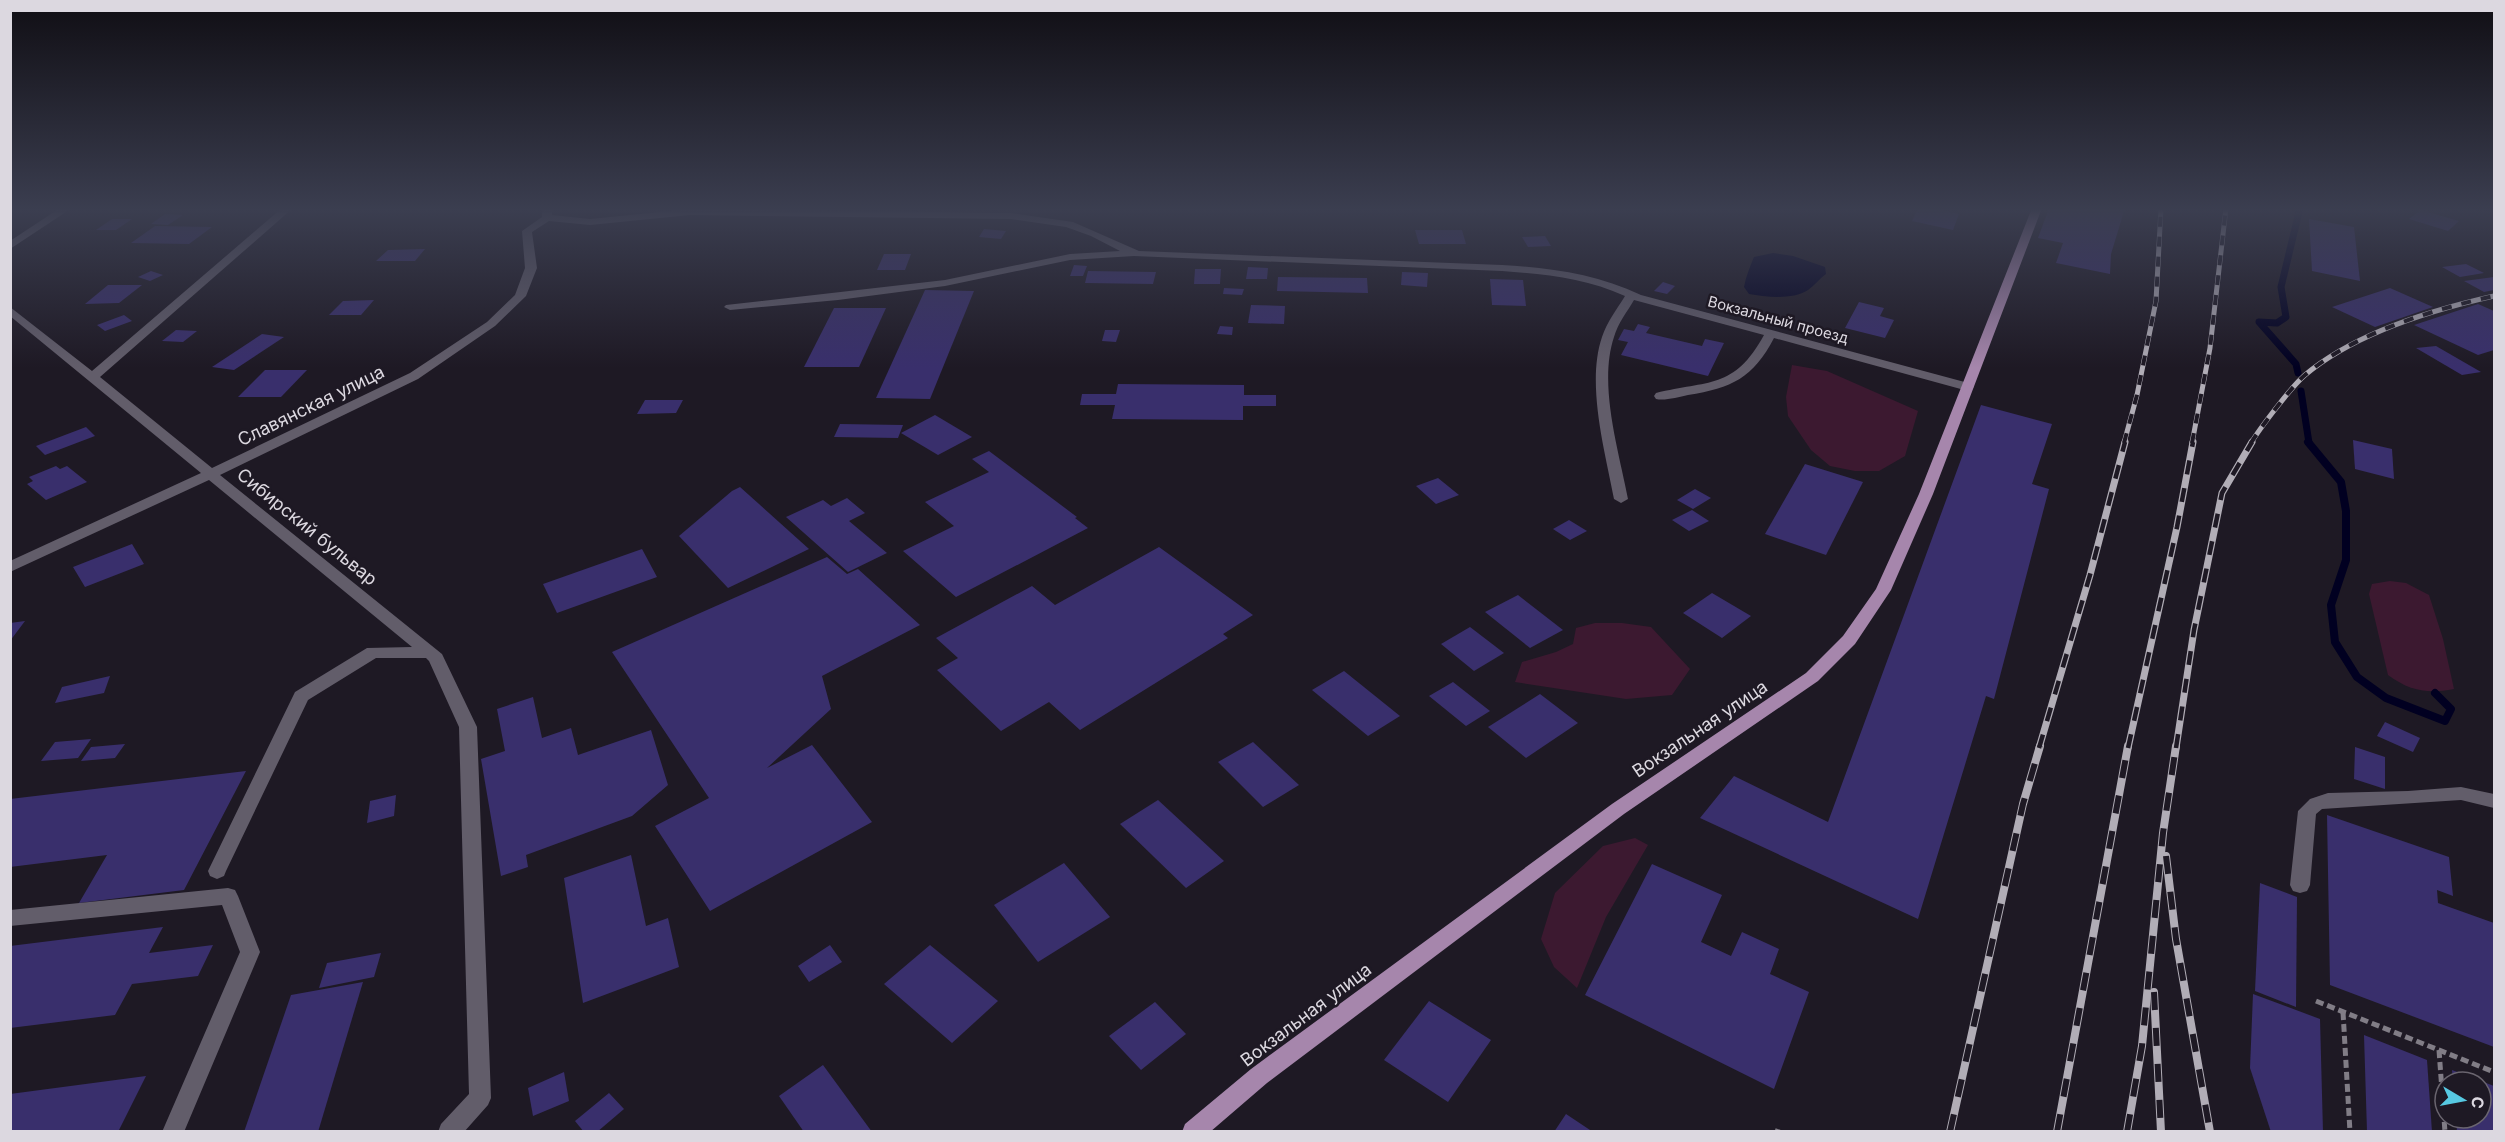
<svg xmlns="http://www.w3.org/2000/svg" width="2505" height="1142" viewBox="0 0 2505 1142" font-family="Inter,sans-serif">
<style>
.green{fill:#3c1930}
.water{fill:#010021}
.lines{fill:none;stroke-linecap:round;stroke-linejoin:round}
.stream-far1{stroke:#010021;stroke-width:7}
.stream{stroke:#010021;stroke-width:8}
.building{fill:#392f6c}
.path{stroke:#817d86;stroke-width:5;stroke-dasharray:8 4;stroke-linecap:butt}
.minor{fill:#625d6a;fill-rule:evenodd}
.major{fill:#a686ac;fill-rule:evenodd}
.rail-far2-casing{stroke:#b1adb6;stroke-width:5}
.rail-far1-casing{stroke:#b1adb6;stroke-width:7}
.rail-casing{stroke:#b1adb6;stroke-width:8}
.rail-far2{stroke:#1e1924;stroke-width:4;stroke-dasharray:10;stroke-linecap:butt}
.rail-far1{stroke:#1e1924;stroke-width:4.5;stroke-dasharray:14;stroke-linecap:butt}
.rail{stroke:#1e1924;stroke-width:6;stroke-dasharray:18;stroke-linecap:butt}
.labels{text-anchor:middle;stroke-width:5;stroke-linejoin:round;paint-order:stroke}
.far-street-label{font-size:15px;fill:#dcd8e0;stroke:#1e1924}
.street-label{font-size:18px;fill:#dcd8e0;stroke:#1e1924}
</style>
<rect width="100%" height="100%" fill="#1e1924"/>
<g class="green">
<path d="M1792,365L1827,371L1918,411L1905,456L1879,471H1855L1830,466L1811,450L1788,416L1786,397Z"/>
<path d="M2390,581L2406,583L2429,595L2443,639L2454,689C2427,694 2410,691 2388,675L2369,594L2372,584Z"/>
<path d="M1595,623H1622L1651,627L1690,669L1672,695L1626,699L1515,682L1522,662L1556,652L1573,644L1576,628Z"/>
<path d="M1635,838L1648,845L1606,917L1577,988L1554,967L1541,939L1555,893L1603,846Z"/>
</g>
<path class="water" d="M1773,253L1793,256L1825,267L1826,274C1819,279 1814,286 1808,290C1793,300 1766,297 1749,294L1744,287C1746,276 1750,267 1754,257Z"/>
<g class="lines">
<g class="stream-far1">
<path d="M2297,208L2299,212L2281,287L2286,317L2277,323L2259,322L2296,364L2298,373"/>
<path d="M2301,391L2309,443"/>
</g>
<path class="stream" d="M2308,442L2341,482L2346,511V560L2331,605L2335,642L2357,677L2386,698L2445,721L2451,709L2435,693"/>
</g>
<g class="building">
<path d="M1918,208H1932L1959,214L1953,230L1912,221Z"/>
<path d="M2049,208H2125L2111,254L2110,274L2056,263L2063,243L2038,238Z"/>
<path d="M2421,210L2459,221L2448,231L2409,219Z"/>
<path d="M165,214L183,215L168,225L151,224Z"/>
<path d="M112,219H132L116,230H96Z"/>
<path d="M2309,219L2354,227L2360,281L2312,271Z"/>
<path d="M155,226L212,227L189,244L131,243Z"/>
<path d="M984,229L1006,231L1001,239L979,237Z"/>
<path d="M1415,230H1462L1466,244H1419Z"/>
<path d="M1545,236L1551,246L1528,247L1522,237Z"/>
<path d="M425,249L415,261H376L388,250Z"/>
<path d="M884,254H911L905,270H877Z"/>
<path d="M2466,264L2484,273L2460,277L2442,267Z"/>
<path d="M1074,265L1087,266L1083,276H1070Z"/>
<path d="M1248,267L1268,268L1267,279H1246Z"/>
<path d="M1195,269H1221L1220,284H1194Z"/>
<path d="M151,271L163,275L150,281L138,277Z"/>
<path d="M1088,271L1156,272L1153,284L1085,283Z"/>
<path d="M1402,272L1428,273L1427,287L1401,285Z"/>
<path d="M1278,277L1367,278L1368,293L1277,291Z"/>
<path d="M2494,277V290L2484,292L2464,281Z"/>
<path d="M1490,279L1523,280L1526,306L1492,305Z"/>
<path d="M1663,282L1675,286L1667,294L1654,291Z"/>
<path d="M108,285H142L119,303L85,304Z"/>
<path d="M1224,288L1244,289L1242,295L1223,294Z"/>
<path d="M2390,288L2433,307L2375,327L2332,307Z"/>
<path d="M925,290L974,291L930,399L876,398Z"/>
<path d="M374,300L361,315H329L343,301Z"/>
<path d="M1859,302L1884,308L1880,316L1894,320L1885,338L1845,328Z"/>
<path d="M2478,304L2494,311V350L2478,355L2414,325Z"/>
<path d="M1251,305L1285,306L1284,324L1248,323Z"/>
<path d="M834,308H886L859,367H804Z"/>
<path d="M124,315L132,321L105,331L97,325Z"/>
<path d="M1638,324L1650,327L1646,333L1702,346L1705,339L1724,343L1708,376L1621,355L1628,342L1618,340L1624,329L1634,331Z"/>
<path d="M1220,326L1233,327L1232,335L1217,334Z"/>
<path d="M176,330L197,331L183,342L162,341Z"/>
<path d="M1105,330H1120L1116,342L1102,341Z"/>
<path d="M262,334L284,337L234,370L212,367Z"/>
<path d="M2436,346L2481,372L2462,375L2416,348Z"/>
<path d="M265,370H307L281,397H238Z"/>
<path d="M1118,384L1244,385V395H1276V406H1243V420L1112,419L1115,405H1080L1082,394H1116Z"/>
<path d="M645,400H683L676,413L637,414Z"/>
<path d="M1981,405L2052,424L2032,484L2049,489L1994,699L1986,696L1918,919L1700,818L1734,776L1828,822Z"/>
<path d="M935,415L972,437L938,455L901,433Z"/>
<path d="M840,424L903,425L898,438L834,437Z"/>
<path d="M86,427L95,436L45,455L36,446Z"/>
<path d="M2353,440L2392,449L2394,479L2355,469Z"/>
<path d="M989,451L1077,517L1075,518L1088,528L956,597L903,551L954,526L925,502L989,472L972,459Z"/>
<path d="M1805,464L1863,482L1826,555L1765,534Z"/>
<path d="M56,466L60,469L67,466L87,482L46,500L27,484L33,481L29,477Z"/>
<path d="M1438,478L1459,495L1436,504L1416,486Z"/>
<path d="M740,487L809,549L728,588L679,536L732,491Z"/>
<path d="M1695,489L1711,498L1693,509L1677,500Z"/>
<path d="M847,498L865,513L849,521L887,553L848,572L786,517L823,500L831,506Z"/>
<path d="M1692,510L1709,521L1689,531L1672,520Z"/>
<path d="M1569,520L1587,531L1570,540L1553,529Z"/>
<path d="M132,544L144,564L85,587L73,567Z"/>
<path d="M1159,547L1253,615L1223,634L1228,638L1080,730L1049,702L1001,731L937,670L958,658L936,638L1032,586L1055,605Z"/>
<path d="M642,549L657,577L557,613L543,584Z"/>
<path d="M827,557L847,574L858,569L920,625L822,676L831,709L767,768L812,745L872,822L710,911L655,826L709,798L612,652Z"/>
<path d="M1712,593L1751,616L1722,638L1683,613Z"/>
<path d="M1518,595L1563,630L1530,648L1485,612Z"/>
<path d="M25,621L10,641V623Z"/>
<path d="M1470,627L1504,653L1474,671L1441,644Z"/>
<path d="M1344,671L1400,716L1368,736L1312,690Z"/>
<path d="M110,676L104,693L55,703L62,687Z"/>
<path d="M1453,682L1490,711L1466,726L1429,696Z"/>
<path d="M1540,694L1578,723L1526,758L1488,727Z"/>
<path d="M533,697L542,738L571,728L578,755L651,730L668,785L632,816L526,855L528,867L501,876L481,759L505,751L497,709Z"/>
<path d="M2385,722L2420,738L2413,752L2377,736Z"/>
<path d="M91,739L78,758L41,761L55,742Z"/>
<path d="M1253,742L1299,785L1263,807L1218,762Z"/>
<path d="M125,744L115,758L81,761L91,747Z"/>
<path d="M2355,747L2385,757V789L2354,779Z"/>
<path d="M246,771L184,890L79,903L107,855L10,867V799Z"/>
<path d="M396,795L394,816L367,823L370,801Z"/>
<path d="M1158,800L1224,861L1186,888L1120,824Z"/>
<path d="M2327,815L2449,857L2453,896L2437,890L2438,903L2494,923V1047L2330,985Z"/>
<path d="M631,855L646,926L668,918L679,967L583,1003L564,878Z"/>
<path d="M1064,863L1110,917L1038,962L994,905Z"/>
<path d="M1652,864L1722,895L1701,942L1731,956L1742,932L1779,949L1770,974L1809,992L1774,1089L1585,995Z"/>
<path d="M2260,883L2297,897L2296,1007L2255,991Z"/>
<path d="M163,927L149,953L213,945L198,976L132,984L115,1015L10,1028V946Z"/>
<path d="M830,945L842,962L809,982L798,966Z"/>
<path d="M930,945L998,1001L952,1043L884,984Z"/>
<path d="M381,953L374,977L319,988L327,963Z"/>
<path d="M363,982L318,1132H244L291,995Z"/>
<path d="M2253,994L2320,1019L2323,1132H2271L2250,1068Z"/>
<path d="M1429,1001L1491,1040L1448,1102L1384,1060Z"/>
<path d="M1155,1002L1186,1034L1141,1070L1109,1036Z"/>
<path d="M2364,1035L2427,1060L2432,1132H2367Z"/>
<path d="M823,1065L872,1132H804L779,1096Z"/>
<path d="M2452,1070L2494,1086V1132H2457L2456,1118H2481V1082H2453Z"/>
<path d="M564,1072L569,1101L533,1116L528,1088Z"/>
<path d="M146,1076L118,1132H10V1094Z"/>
<path d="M609,1093L624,1109L597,1132H584L575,1121Z"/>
<path d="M1566,1114L1593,1132H1554Z"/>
</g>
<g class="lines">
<g class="path">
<path d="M2316,1001L2494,1072"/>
<path d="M2343,1012L2350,1132"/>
<path d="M2439,1050L2445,1132"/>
<path d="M1777,1132L1778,1129"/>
</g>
<g class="minor">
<path d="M60,208H72L10,249V241Z"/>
<path d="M282,208H293L100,377L212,468L410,373L487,322L515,295L525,268L522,231L542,217V208H552V215L590,219L690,209L1011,213L1073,222L1139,251L1502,265C1551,268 1596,274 1641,295L1972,384L1974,387L1968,391L1774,338C1753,378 1732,388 1688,395C1678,397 1665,401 1656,399L1654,396L1656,393C1708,380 1734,390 1764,335L1634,300C1627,312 1618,323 1614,337C1598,385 1619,451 1628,499L1621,503L1614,499C1605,451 1586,384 1602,337C1607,322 1617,309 1625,296C1586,278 1544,274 1502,271L1134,256L1070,260L945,286L838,300L730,310L724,307L726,305L945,280L1070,254L1120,251L1091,236L1066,227L1011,219L690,215L590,225L549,221L532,232L537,268L526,296L495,326L418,379L220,475L442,654L477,727L491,1098L488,1105L464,1132H438L441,1124L469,1094L459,727L429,661L426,658H376L308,700L226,871L224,876L217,879L210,876L208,871L295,692L367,648L412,647L209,480L10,572V561L201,473L10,316V307L92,371Z"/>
<path d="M2461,787L2494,794V808L2461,800L2322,809L2316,814L2310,885L2307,891L2300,893L2293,891L2290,885L2298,811L2310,799L2328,793L2408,791Z"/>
<path d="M228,888L235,890L238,896L260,952L184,1132H162L240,952L222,905L10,926V910Z"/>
</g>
<path class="major" d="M2032,208H2042L1933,494L1891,590L1855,644L1818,681L1624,814L1267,1083L1210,1132H1182L1185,1124L1251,1069L1612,804L1806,673L1843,636L1876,589L1919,494Z"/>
<defs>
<g id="rail-far2">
<path d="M2124,443L2137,395L2156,301L2161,208"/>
<path d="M2192,443L2210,348L2226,208"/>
<path d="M2251,443C2260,428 2292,386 2305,375C2355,333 2431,310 2494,296"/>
</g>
<g id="rail-far1">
<path d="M2039,748L2090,575L2125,442"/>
<path d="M2128,748L2177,527L2193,442"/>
<path d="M2176,748L2194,630L2222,493L2252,442"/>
</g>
<g id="rail">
<path d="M2166,856L2176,939L2210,1132"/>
<path d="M2154,992L2161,1132"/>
<path d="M1950,1132L2023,804L2040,746"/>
<path d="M2057,1132L2128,746"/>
<path d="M2127,1132L2142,1046L2163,833L2176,746"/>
</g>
</defs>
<use href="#rail-far2" class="rail-far2-casing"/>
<use href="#rail-far1" class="rail-far1-casing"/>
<use href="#rail" class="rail-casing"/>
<use href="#rail-far2" class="rail-far2"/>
<use href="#rail-far1" class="rail-far1"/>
<use href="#rail" class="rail"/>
</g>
<linearGradient id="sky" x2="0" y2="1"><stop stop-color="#100e14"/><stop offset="0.57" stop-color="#3b3e50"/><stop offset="1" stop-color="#3b3e50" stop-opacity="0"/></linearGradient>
<rect width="2505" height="368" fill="url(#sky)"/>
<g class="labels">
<g class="far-street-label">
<text transform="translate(1778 320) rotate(15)" y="5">Вокзальный проезд</text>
</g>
<g class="street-label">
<text transform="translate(311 406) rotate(-26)" y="6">Славянская улица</text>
<text transform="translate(307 527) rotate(39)" y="6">Сибирский бульвар</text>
<text transform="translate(1700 729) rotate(-34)" y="6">Вокзальная улица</text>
<text transform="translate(1306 1015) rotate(-37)" y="6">Вокзальная улица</text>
</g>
</g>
<rect width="2505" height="1142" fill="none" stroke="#dcd8e0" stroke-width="24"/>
<g transform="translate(2463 1100) rotate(100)"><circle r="28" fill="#1e1924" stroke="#6a656f" stroke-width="1.5"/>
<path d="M0-4.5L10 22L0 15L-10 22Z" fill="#57c9e2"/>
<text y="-9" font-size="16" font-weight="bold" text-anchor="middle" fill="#dcd8e0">С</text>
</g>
</svg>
